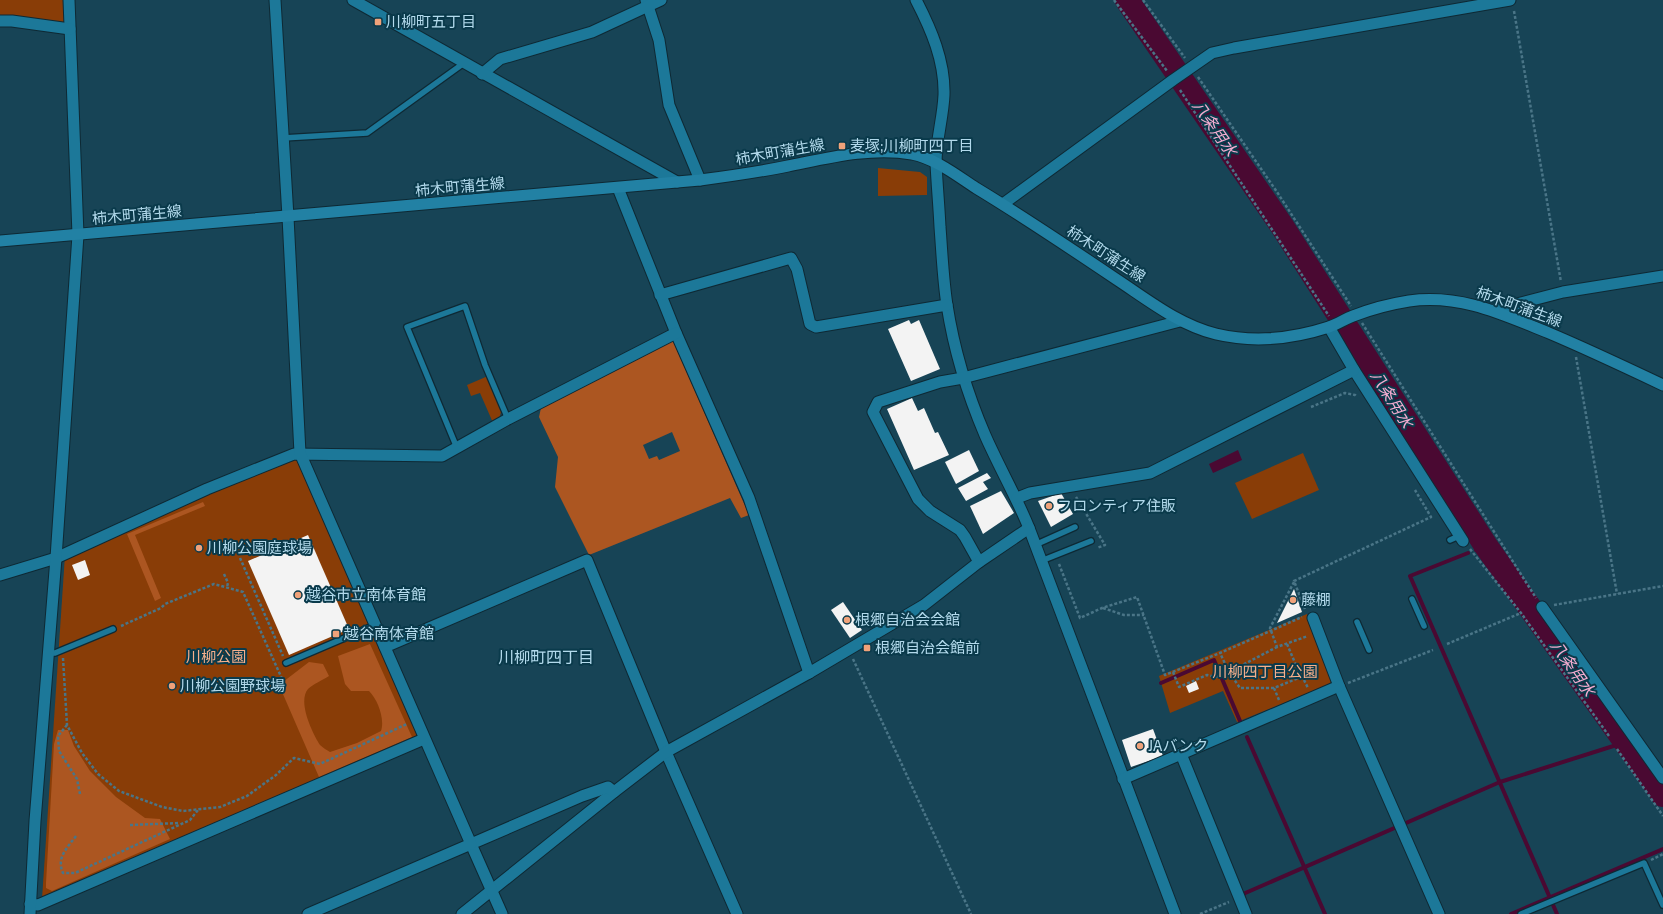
<svg xmlns="http://www.w3.org/2000/svg" width="1663" height="914" viewBox="0 0 1663 914" font-family="'Exo 2','Noto Sans JP',sans-serif">
<style>
.green{fill:#893d07}
.forest{fill:#ac5621;fill-rule:evenodd}
.water{fill:#4a0932}
.lines{fill:none;stroke-linecap:round;stroke-linejoin:round}
.stream{stroke:#4a0932;stroke-width:4}
.river{stroke:#4a0932;stroke-width:24}
.building{fill:#f3f3f3}
.service-casing{stroke:#0e2934;stroke-width:8}
.minor-casing{stroke:#0e2934;stroke-width:13}
.tertiary-casing{stroke:#0e2934;stroke-width:13}
.secondary-casing{stroke:#0e2934;stroke-width:13}
.path{stroke:#4a7587;stroke-width:2.5;stroke-dasharray:3 2;stroke-linecap:butt}
.service{stroke:#1c7899;stroke-width:5.5}
.minor{stroke:#1c7899;stroke-width:11}
.tertiary{stroke:#1c7899;stroke-width:11}
.secondary{stroke:#2281a4;stroke-width:11}
.poi-dot{fill:#f0a27a;stroke:#0a3a4b;stroke-width:1.5}
.labels{text-anchor:middle;stroke-width:4;stroke-linejoin:round;paint-order:stroke}
.poi-label{font-size:15px;fill:#b3daec;stroke:#0a3a4b;text-anchor:start}
.street-label{font-size:15px;fill:#b3daec;stroke:#0a3a4b}
.park-label{font-size:15px;fill:#f5af8b;stroke:#0a3a4b}
.water-label{font-size:16px;font-style:italic;fill:#f4acd0;stroke:#0a3a4b}
.neighbourhood-label{font-size:16px;fill:#b3daec;stroke:#0a3a4b}
</style>
<rect width="100%" height="100%" fill="#174456"/>
<g class="green">
<path d="M0,0H67L68,27L0,20Z"/>
<path d="M878,168L920,172L927,177V195L878,196Z"/>
<path d="M488,376L502,408L498,423L494,425L480,393L471,396L467,385Z"/>
<path d="M1303,453L1319,490L1252,519L1235,483Z"/>
<path d="M295,457L378,631L424,739L42,899L65,555Z"/>
<path d="M1307,614L1331,681L1330,684L1237,722L1223,691L1170,713L1159,676Z"/>
</g>
<g class="forest">
<path d="M673,341L749,515L741,518L730,498L589,555L555,487L558,457L539,417L541,408ZM672,432L680,451L659,460L657,456L649,459L643,445Z"/>
<path d="M203,502L205,506L135,535L161,598L155,601L127,534Z"/>
<path d="M370,644L412,737L319,777L279,685L309,662L323,664L329,676C323,680 313,684 308,689C297,702 313,734 320,745C323,748 327,750 330,752L357,743L381,731C385,719 378,700 369,691H351L345,684L338,656Z"/>
<path d="M58,730H68L74,746L90,771L116,797L145,818L160,819L170,839L52,891L46,888V883L54,744Z"/>
</g>
<path class="water" d="M1238,450L1242,460L1213,473L1209,464Z"/>
<g class="lines">
<g class="stream">
<path d="M1476,550L1486,546"/>
<path d="M1468,553L1410,576L1557,914"/>
<path d="M1161,683L1214,660L1240,721"/>
<path d="M1247,737L1325,914"/>
<path d="M1244,897L1243,894L1500,782L1626,742"/>
<path d="M1511,914L1663,849"/>
</g>
<path class="river" d="M1127,0L1282,226L1486,546L1663,795"/>
</g>
<g class="building">
<path d="M909,320L911,324L919,320L940,369L911,381L888,329Z"/>
<path d="M912,398L918,411L924,408L935,433L938,432L949,455L914,470L887,409Z"/>
<path d="M969,450L979,471L956,484L945,462Z"/>
<path d="M987,473L991,478L983,482L988,489L966,501L958,488Z"/>
<path d="M1001,491L1014,513L983,534L970,506Z"/>
<path d="M1061,493L1073,514L1051,527L1038,501Z"/>
<path d="M308,535L349,629L289,655L248,561Z"/>
<path d="M85,560L90,575L78,580L72,565Z"/>
<path d="M1294,589L1302,612L1277,623Z"/>
<path d="M843,602L862,630L850,638L831,610Z"/>
<path d="M1196,681L1199,689L1189,693L1186,686Z"/>
<path d="M1153,729L1163,756L1131,767L1122,740Z"/>
</g>
<g class="lines">
<defs>
<g id="service">
<path d="M283,138L367,133L464,63"/>
<path d="M457,448L407,327L465,306L485,365L508,419"/>
<path d="M1450,540L1459,536"/>
<path d="M1035,545L1075,527"/>
<path d="M1041,561L1091,541"/>
<path d="M1412,599L1424,626"/>
<path d="M1357,622L1369,650"/>
<path d="M49,653H55L113,629"/>
<path d="M286,663L375,625"/>
<path d="M1521,914L1644,863L1663,905"/>
</g>
<g id="minor">
<path d="M69,0L78,235"/>
<path d="M275,0L288,217"/>
<path d="M646,0L659,40L669,105L700,180"/>
<path d="M916,0C931,29 945,61 944,95C943,118 936,140 936,163C937,185 939,206 940,227C942,253 943,279 947,305C954,350 967,393 985,435C999,467 1016,496 1029,528L1175,914"/>
<path d="M0,21H12L70,29"/>
<path d="M482,74L500,59L592,32L661,0"/>
<path d="M618,188L676,333L749,498L809,673"/>
<path d="M1003,204L1173,80L1212,53L1234,48L1510,0"/>
<path d="M660,295L791,258L797,269L810,324L816,327L947,305"/>
<path d="M1494,310L1563,292L1663,276"/>
<path d="M1329,327L1354,370L1463,541"/>
<path d="M1017,498L1030,493L1150,473L1354,370"/>
<path d="M979,562L965,537L960,530L930,511L918,499L873,412L878,402L940,382L963,378L1180,321"/>
<path d="M0,575L56,558L207,489L294,454L442,456L508,419L676,333"/>
<path d="M1542,607L1663,778"/>
<path d="M1313,618L1339,686L1439,914"/>
<path d="M385,647L587,560L666,752L737,914"/>
<path d="M1181,754L1246,914"/>
<path d="M1123,779L1339,686"/>
<path d="M30,904L38,905L424,739"/>
<path d="M462,914L614,792L666,752L809,673L924,605L979,562L1029,528"/>
<path d="M502,914L471,844L582,796L608,787L614,792"/>
</g>
<g id="tertiary">
<path d="M353,0L677,182"/>
<path d="M288,217L300,453L471,844L308,914"/>
<path d="M30,914L35,821L56,558L78,235"/>
</g>
<path id="secondary" d="M0,241L700,180C730,176 759,172 788,166C828,158 870,147 912,154C936,159 956,175 976,188C1024,217 1070,248 1116,279C1148,300 1179,325 1216,334C1254,343 1292,339 1329,327C1338,324 1345,319 1353,316C1371,309 1390,304 1409,301C1461,294 1502,314 1549,333C1587,349 1625,367 1663,385"/>
</defs>
<use href="#service" class="service-casing"/>
<use href="#minor" class="minor-casing"/>
<use href="#tertiary" class="tertiary-casing"/>
<use href="#secondary" class="secondary-casing"/>
<g class="path">
<path d="M1114,0L1167,71"/>
<path d="M1143,0L1185,58"/>
<path d="M1514,11L1561,282"/>
<path d="M1198,77L1277,192L1351,306"/>
<path d="M1180,90L1329,316"/>
<path d="M1362,323L1536,598"/>
<path d="M1576,357L1617,594"/>
<path d="M1311,407L1345,393L1355,395L1356,396"/>
<path d="M1076,497L1105,545L1097,548"/>
<path d="M1470,549L1521,613L1609,736"/>
<path d="M240,558L283,656"/>
<path d="M1059,564L1080,618L1102,608L1137,597L1165,675L1220,653L1302,617"/>
<path d="M224,574L228,583L227,587"/>
<path d="M1294,582L1270,628L1277,647L1308,636"/>
<path d="M1554,605L1663,586"/>
<path d="M1103,608L1124,615H1144"/>
<path d="M1305,609L1294,581L1431,517L1415,490"/>
<path d="M121,626L161,608L165,604L214,584L243,592L283,681"/>
<path d="M1287,644L1301,677L1304,680L1308,688"/>
<path d="M1447,644L1521,613"/>
<path d="M63,658L67,725L82,753L98,774L119,791L162,807L183,811L220,807L247,796L276,775L294,758L320,764L407,724"/>
<path d="M853,659L971,914"/>
<path d="M1173,672L1179,687L1207,675L1216,677L1229,672L1220,653"/>
<path d="M1348,683L1433,650"/>
<path d="M1274,688H1240L1229,672L1277,647"/>
<path d="M1279,700L1274,688L1301,677"/>
<path d="M67,725L58,736L59,751L77,779L80,794"/>
<path d="M1617,749L1663,816"/>
<path d="M130,825L180,823"/>
<path d="M76,836C67,848 56,858 63,873H75L190,820L198,810"/>
<path d="M1651,860L1663,854"/>
<path d="M1200,914L1229,902"/>
</g>
<use href="#service" class="service"/>
<use href="#minor" class="minor"/>
<use href="#tertiary" class="tertiary"/>
<use href="#secondary" class="secondary"/>
</g>
<g class="poi-dot">
<rect x="374" y="18" width="8" height="8" rx="2"/>
<rect x="838" y="142" width="8" height="8" rx="2"/>
<circle cx="1049" cy="506" r="4"/>
<circle cx="199" cy="548" r="4"/>
<circle cx="298" cy="595" r="4"/>
<circle cx="1293" cy="600" r="4"/>
<circle cx="847" cy="620" r="4"/>
<rect x="332" y="630" width="8" height="8" rx="2"/>
<rect x="863" y="644" width="8" height="8" rx="2"/>
<circle cx="172" cy="686" r="4"/>
<circle cx="1140" cy="746" r="4"/>
</g>
<g class="labels">
<g class="poi-label">
<text x="386" y="27">川柳町五丁目</text>
<text x="850" y="151">麦塚;川柳町四丁目</text>
<text x="1057" y="511">フロンティア住販</text>
<text x="207" y="553">川柳公園庭球場</text>
<text x="306" y="600">越谷市立南体育館</text>
<text x="1301" y="605">藤棚</text>
<text x="855" y="625">根郷自治会会館</text>
<text x="344" y="639">越谷南体育館</text>
<text x="875" y="653">根郷自治会館前</text>
<text x="180" y="691">川柳公園野球場</text>
<text x="1148" y="751">JAバンク</text>
</g>
<g class="street-label">
<text transform="translate(780 152) rotate(-10)" y="5">柿木町蒲生線</text>
<text transform="translate(460 187) rotate(-5)" y="5">柿木町蒲生線</text>
<text transform="translate(137 215) rotate(-5)" y="5">柿木町蒲生線</text>
<text transform="translate(1106 254) rotate(33)" y="5">柿木町蒲生線</text>
<text transform="translate(1519 307) rotate(20)" y="5">柿木町蒲生線</text>
</g>
<g class="park-label">
<text x="216" y="662">川柳公園</text>
<text x="1265" y="677">川柳四丁目公園</text>
</g>
<g class="water-label">
<text transform="translate(1215 128) rotate(55)" y="6">八条用水</text>
<text transform="translate(1392 399) rotate(58)" y="6">八条用水</text>
<text transform="translate(1573 668) rotate(55)" y="6">八条用水</text>
</g>
<g class="neighbourhood-label">
<text x="546" y="663">川柳町四丁目</text>
</g>
</g>
</svg>
